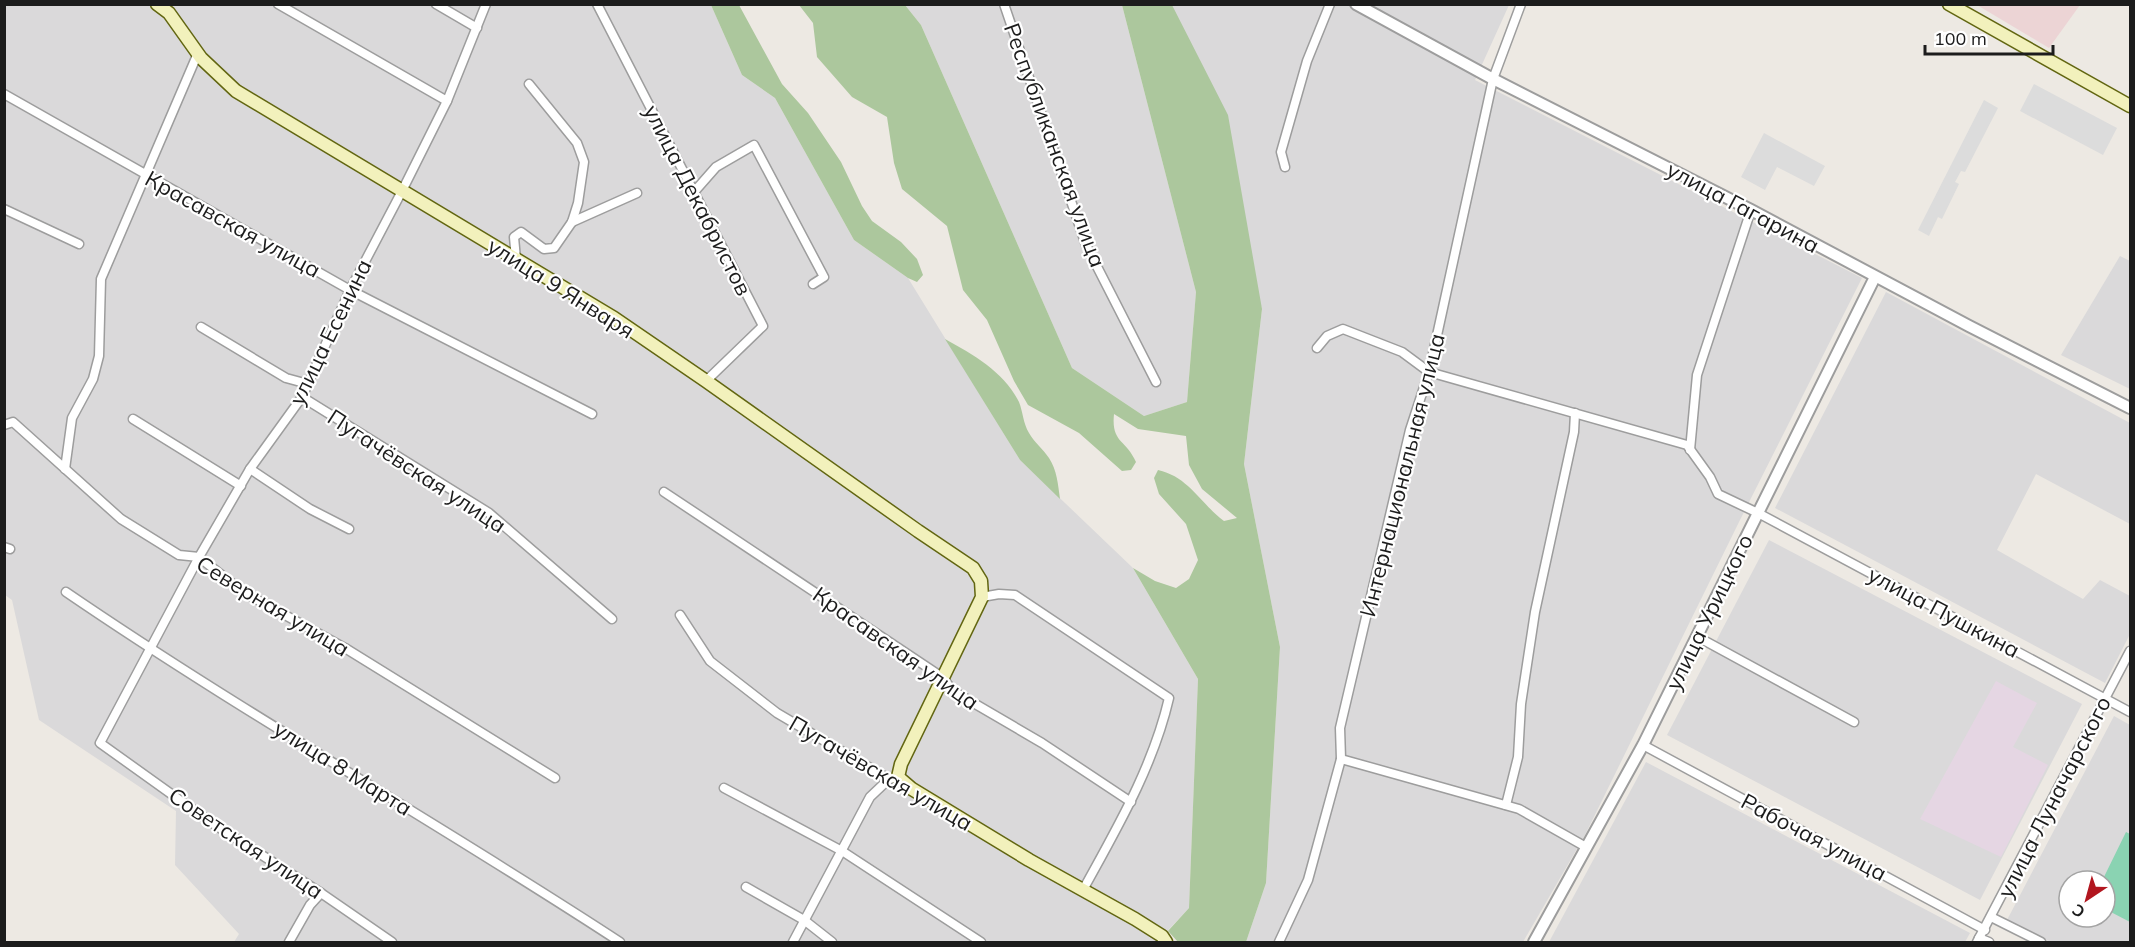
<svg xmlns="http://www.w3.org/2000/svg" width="2135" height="947" viewBox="0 0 2135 947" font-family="Mulish,sans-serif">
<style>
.residential{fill:#dad9da;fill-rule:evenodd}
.commercial{fill:#ecd4d5}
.industrial{fill:#e5d6e3}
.forest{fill:#acc79d}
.pitch{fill:#8ad3b2}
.parking{fill:#dcdcdc}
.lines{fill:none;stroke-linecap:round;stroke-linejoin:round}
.minor-casing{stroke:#9d9d9d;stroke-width:11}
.tertiary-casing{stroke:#9d9d9d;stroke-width:14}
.secondary-casing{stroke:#626611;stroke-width:15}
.minor{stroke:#fff;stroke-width:8}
.tertiary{stroke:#fff;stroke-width:10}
.secondary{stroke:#f2f1bc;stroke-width:12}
.labels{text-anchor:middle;stroke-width:4.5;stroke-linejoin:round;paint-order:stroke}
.street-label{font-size:22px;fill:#1c1c1c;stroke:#fff}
</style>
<rect width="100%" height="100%" fill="#ede9e3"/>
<g class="residential">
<path d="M5,5H711L742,75L775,98L854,240L908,278L1020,460L1133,568L1198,679L1189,908L1157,942H234L239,934L175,865L176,811L39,720L12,600L5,595Z"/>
<path d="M905,5H1122L1196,292L1187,402L1144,416L1072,368L921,25Z"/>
<path d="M1172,5H1509L1475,80L1862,278L1739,522L1585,835L1523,942H1246L1266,883L1280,647L1244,464L1262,309Z"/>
<path d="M2120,256L2130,261V389L2061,355Z"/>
<path d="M1886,292L2130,423V524L2036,474L1997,550L2083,599L2100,580L2130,596V634L2105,683L1775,508Z"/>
<path d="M1769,540L2082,704L1980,900L1667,735Z"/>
<path d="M2114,716L2130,725V942H2050L2007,920ZM2069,881H2105V917H2069Z"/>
<path d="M1646,762L1970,933L1965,942H1549Z"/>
</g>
<path class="commercial" d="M1977,5H2080L2049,48Z"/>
<path class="industrial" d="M1996,681L2037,703L2013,747L2048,765L2001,857L1920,819Z"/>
<g class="forest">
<path d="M711,5H739L782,84L808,113L841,162L862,206L872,221L901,242L917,259L923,275L917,282L908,278L854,240L775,98L742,75Z"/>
<path d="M799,5H905L921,25L1072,368L1144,416L1187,402L1196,292L1122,5H1172L1228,115L1262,309L1244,464L1280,647L1266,883L1246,942H1178L1168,931L1189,908L1198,679L1133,568L1155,581L1176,588L1189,579L1198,560L1186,524L1159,494L1154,478L1158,470C1189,477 1200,503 1224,521L1237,518L1202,489L1189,465L1186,436L1138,429L1114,414C1111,443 1126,439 1136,462L1131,470L1122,471L1079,433L1028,405L1014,381L987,320L963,290L947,226L902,189L894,163L887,117L852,97L817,57L813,23Z"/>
<path d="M945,339C974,355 1004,372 1019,402C1023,412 1023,423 1029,433C1034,442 1043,449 1049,458C1057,470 1058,485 1060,499L1020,460Z"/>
</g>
<path class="pitch" d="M2126,832L2130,834V922L2105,909V881H2102Z"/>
<g class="parking">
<path d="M2034,84L2117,128L2103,155L2020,111Z"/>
<path d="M1984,100L1998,108L1965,172L1961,171L1955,182L1959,184L1942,219L1938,217L1929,236L1918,230Z"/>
<path d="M1764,133L1825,166L1814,186L1777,167L1765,190L1741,177Z"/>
</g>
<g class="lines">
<defs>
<g id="minor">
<path d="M278,4L447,101"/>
<path d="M436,4L477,28"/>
<path d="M597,4L763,326L706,381"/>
<path d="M1004,4L1086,245L1156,382"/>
<path d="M4,94L350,290L592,414"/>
<path d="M1285,167L1281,152L1307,61L1330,4"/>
<path d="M694,192L716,167L754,145L824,277L813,284"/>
<path d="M4,209L79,244"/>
<path d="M572,222L637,193"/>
<path d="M516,259L514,237L521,232L544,249L554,248L572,222L578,203L584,162L577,143L529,84"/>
<path d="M201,327L286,378L308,384"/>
<path d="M1317,348L1327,336L1343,329L1402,352L1429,372L1687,445L1710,477L1718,494L1758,513L2130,712"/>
<path d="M302,397L489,513L612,619"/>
<path d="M133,419L241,486"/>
<path d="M4,425L13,422L121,519L179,555L199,557L243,592L345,648L555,778"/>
<path d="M1690,450L1697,375L1751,210"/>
<path d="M65,469L72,418L93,379L99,356L101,279L198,53"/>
<path d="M250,469L310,509L349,529"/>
<path d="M664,492L942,677L953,691L1042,743L1131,802"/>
<path d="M4,547L10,549"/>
<path d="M66,592C246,715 437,822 620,942"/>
<path d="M982,597L999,594L1015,595L1169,698C1153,767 1117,828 1083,890"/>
<path d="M680,615L710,661L777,713L889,779L898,777"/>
<path d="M1696,636L1854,722"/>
<path d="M1643,745L1985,930"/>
<path d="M1341,759L1519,809L1586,847"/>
<path d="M724,788L842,851L981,942"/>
<path d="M1506,805L1518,757L1521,704L1535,612L1574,432L1575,413"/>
<path d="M746,887L804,920L832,942"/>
<path d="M1991,917L2041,942"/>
<path d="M1979,938L1989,942"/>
<path d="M289,942L310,905L321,893"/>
<path d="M392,942L321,893L209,821L100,743L199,557L250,469L302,397L350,290L402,191L447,101L486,4"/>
<path d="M793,942L870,797L889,779"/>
<path d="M1279,942L1308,880L1341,759L1340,728L1410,430L1429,372L1493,79L1521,4"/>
<path d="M1977,942L2130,651"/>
</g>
<g id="tertiary">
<path d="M1356,4L1493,79L1751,210L1969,326L2130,408"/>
<path d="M1534,942L1643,745L1875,277"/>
</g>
<g id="secondary">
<path d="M157,4L169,13L201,58L236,91L614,318L706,381L918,531L973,568L981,581L982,597L901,764L898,777L912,789L1029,860L1135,919L1162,936L1166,942"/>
<path d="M1949,4L2130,106"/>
</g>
</defs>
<use href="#minor" class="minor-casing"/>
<use href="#tertiary" class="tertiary-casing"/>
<use href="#secondary" class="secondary-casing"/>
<use href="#minor" class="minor"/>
<use href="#tertiary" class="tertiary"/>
<use href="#secondary" class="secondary"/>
</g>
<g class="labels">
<g class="street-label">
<text transform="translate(1055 145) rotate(70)" y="8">Республиканская улица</text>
<text transform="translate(698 200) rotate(63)" y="8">улица Декабристов</text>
<text transform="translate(1743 207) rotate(28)" y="8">улица Гагарина</text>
<text transform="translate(233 224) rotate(29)" y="8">Красавская улица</text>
<text transform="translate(561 288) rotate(32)" y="8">улица 9 Января</text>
<text transform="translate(330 332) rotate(-64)" y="8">улица Есенина</text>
<text transform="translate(417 471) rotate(33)" y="8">Пугачёвская улица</text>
<text transform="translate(1402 475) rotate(-76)" y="8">Интернациональная улица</text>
<text transform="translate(273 606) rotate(31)" y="8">Северная улица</text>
<text transform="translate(1709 612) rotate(-64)" y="8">улица Урицкого</text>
<text transform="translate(1944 612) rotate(28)" y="8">улица Пушкина</text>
<text transform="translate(896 648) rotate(35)" y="8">Красавская улица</text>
<text transform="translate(343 768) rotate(32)" y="8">улица 8 Марта</text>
<text transform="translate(881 773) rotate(30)" y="8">Пугачёвская улица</text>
<text transform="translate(2054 797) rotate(-63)" y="8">улица Луначарского</text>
<text transform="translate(1814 837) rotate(28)" y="8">Рабочая улица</text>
<text transform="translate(246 843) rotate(34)" y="8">Советская улица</text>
</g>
</g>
<rect width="2135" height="947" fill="none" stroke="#1c1c1c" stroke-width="12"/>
<g transform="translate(2087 899) rotate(216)"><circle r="28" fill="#ffffff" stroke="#a4a4a4" stroke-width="1.5"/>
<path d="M0-4.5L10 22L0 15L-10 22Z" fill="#b2161f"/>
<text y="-9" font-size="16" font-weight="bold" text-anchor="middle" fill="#1c1c1c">С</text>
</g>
<path d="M1925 45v9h128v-9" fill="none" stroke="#1c1c1c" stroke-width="3"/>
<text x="1934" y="45" font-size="18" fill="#1c1c1c" stroke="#ffffff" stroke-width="4.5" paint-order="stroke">100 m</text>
</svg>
